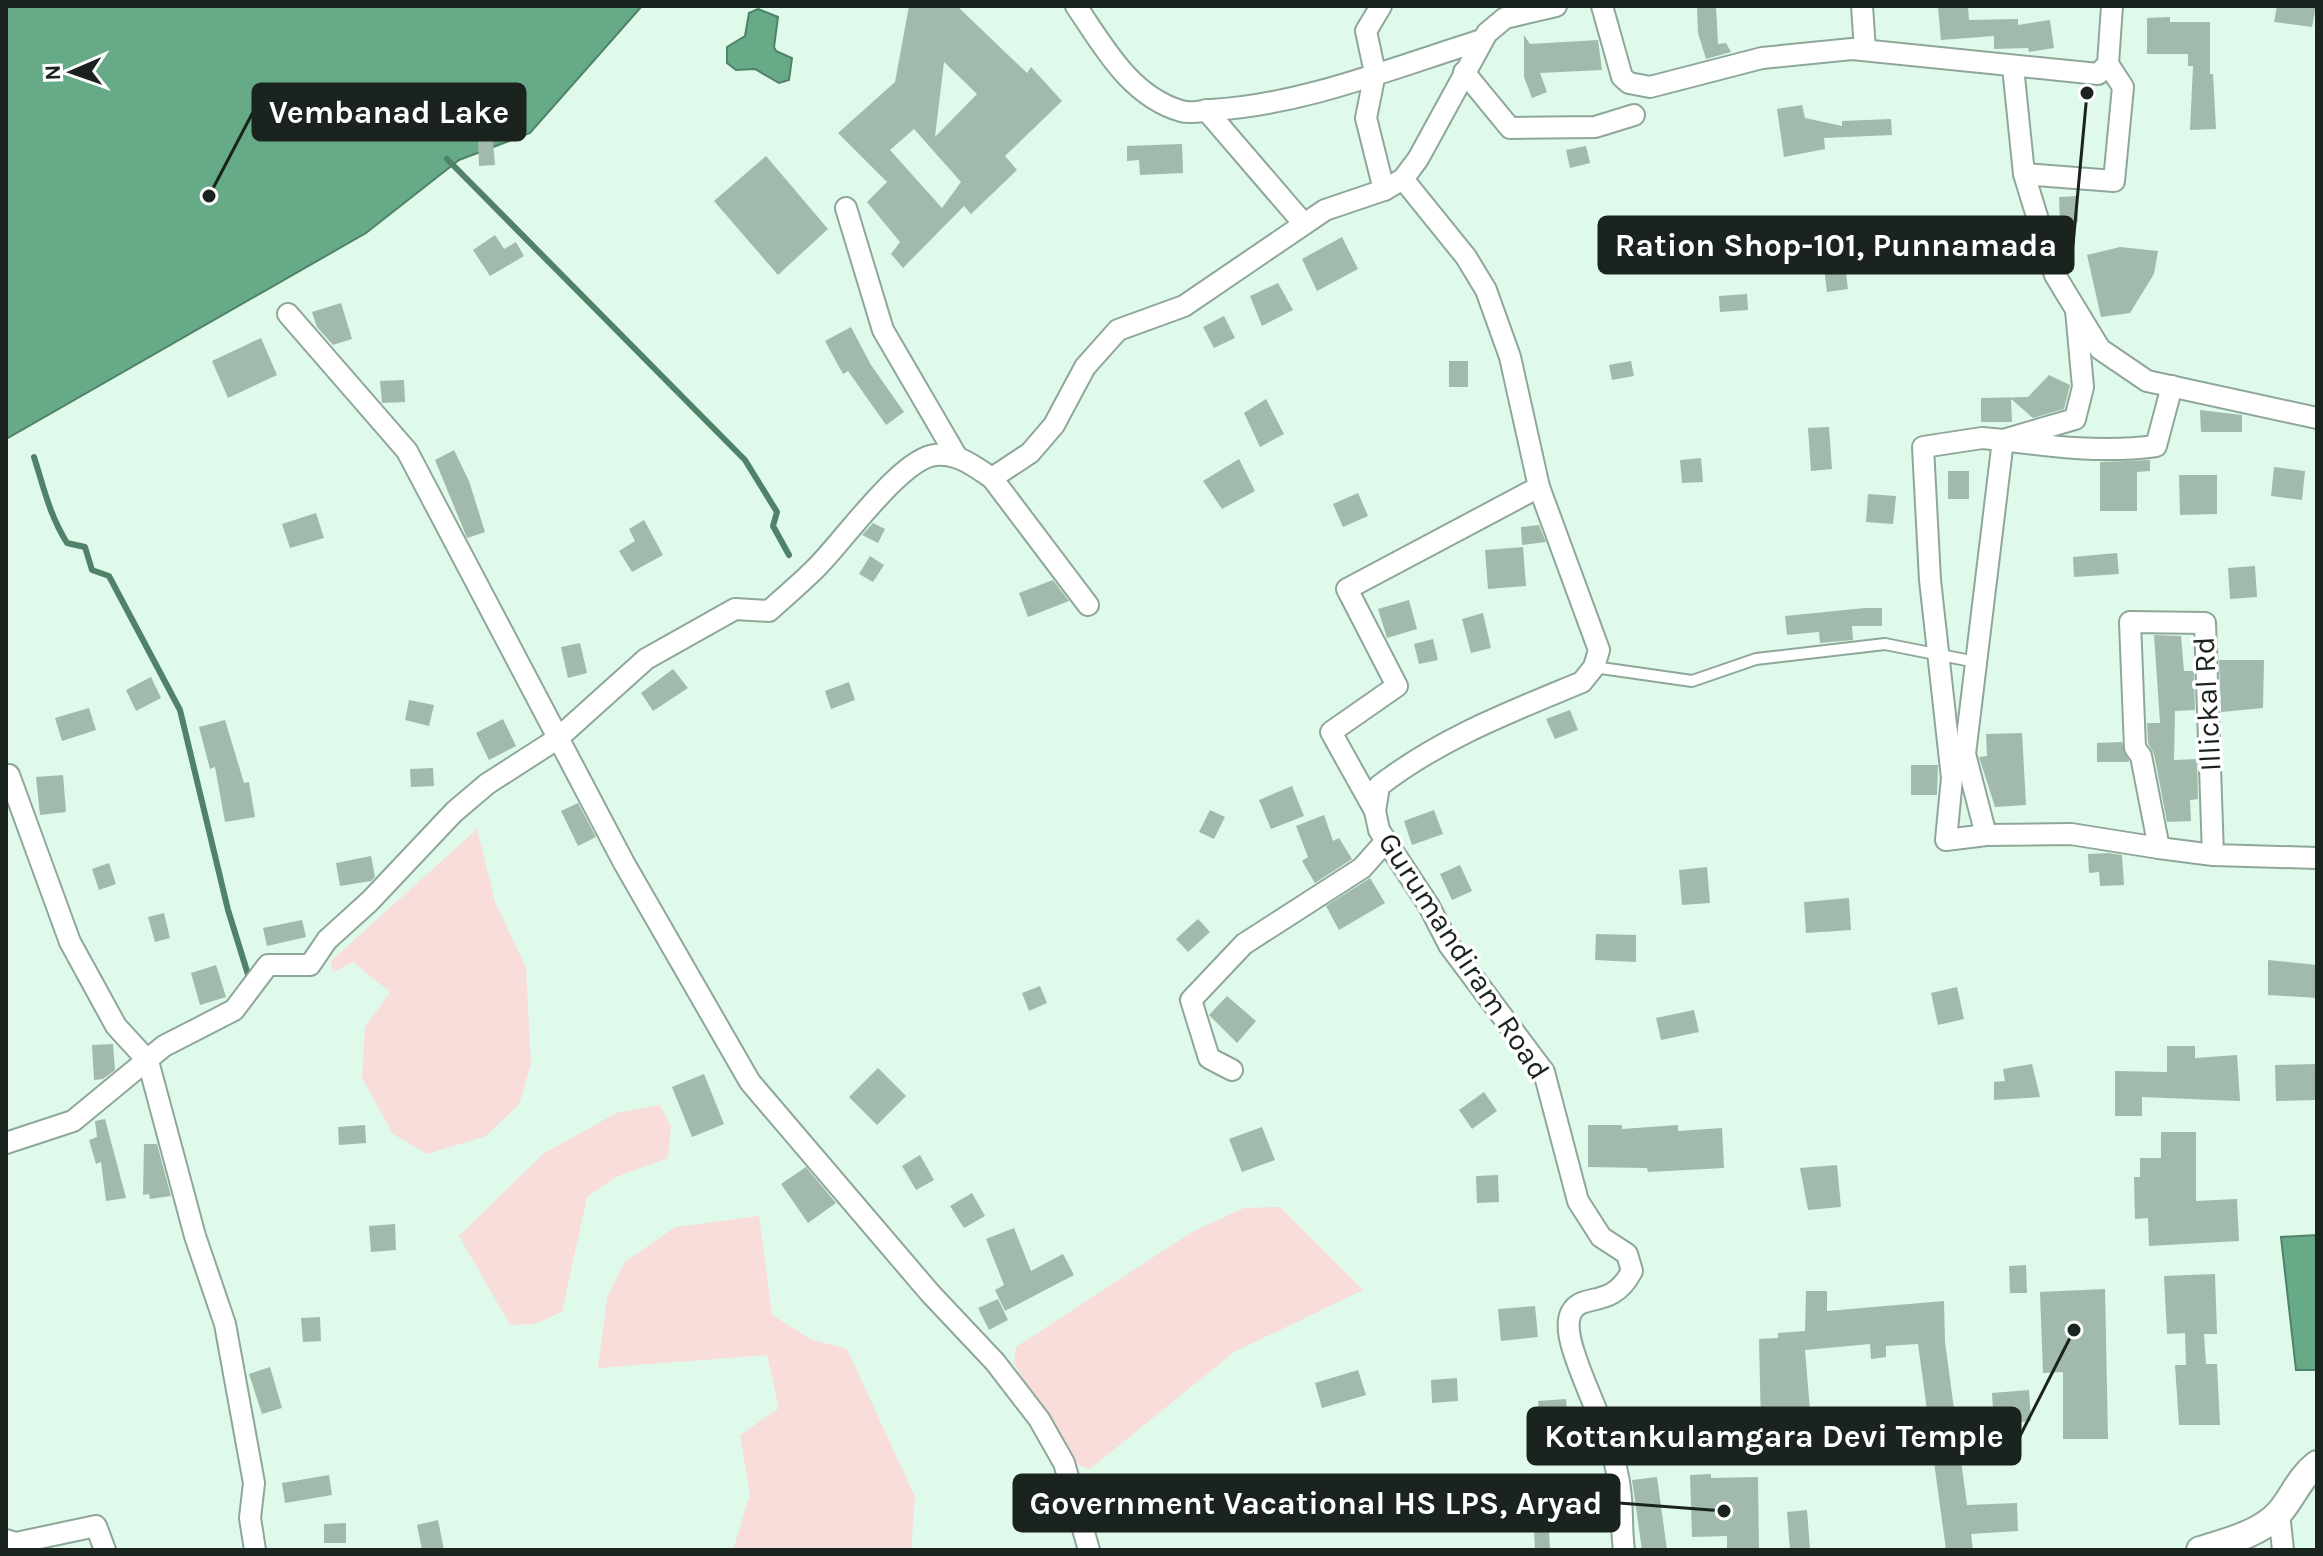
<svg xmlns="http://www.w3.org/2000/svg" width="2323" height="1556" viewBox="0 0 2323 1556" font-family="Karla,sans-serif">
<style>
.green{fill:#f8ddda}
.water{fill:#66aa87;stroke:#4f8268;stroke-width:2}
.lines{fill:none;stroke-linecap:round;stroke-linejoin:round}
.stream{stroke:#4f8268;stroke-width:6}
.building{fill:#a2baac;fill-rule:evenodd}
.lane-casing{stroke:#8fa799;stroke-width:14}
.street-casing{stroke:#8fa799;stroke-width:24}
.secondary-casing{stroke:#8fa799;stroke-width:30}
.lane{stroke:#fff;stroke-width:10}
.street{stroke:#fff;stroke-width:20}
.secondary{stroke:#fff;stroke-width:26}
.labels{text-anchor:middle;stroke-width:7;stroke-linejoin:round;paint-order:stroke}
.street-label{font-size:30px;fill:#1a231e;stroke:#fff}
.leader{fill:none;stroke:#1a231e;stroke-width:3}
.callout-dot{fill:#1a231e;stroke:#fff;stroke-width:3}
.callout{fill:#1a231e;stroke:#1a231e;stroke-width:3}
.callout-label{font-size:32px;text-anchor:middle;font-weight:bold;fill:#fff}
</style>
<rect width="100%" height="100%" fill="#dff9ea"/>
<g class="green">
<path d="M477,829L495,902L526,968L531,1064L519,1104L486,1136L427,1154L393,1134L362,1078L365,1027L390,992L353,962L333,972L331,961Z"/>
<path d="M660,1105L671,1127L668,1158L616,1177L587,1197L562,1312L535,1324L510,1325L459,1236L543,1154L616,1113Z"/>
<path d="M1280,1207L1363,1290L1234,1352L1090,1469L1071,1463L1014,1363L1016,1347L1192,1232L1244,1208Z"/>
<path d="M759,1216L772,1315L810,1339L847,1349L915,1497L911,1550H733L750,1494L740,1435L779,1408L767,1355L598,1368L607,1298L624,1263L675,1227Z"/>
</g>
<g class="water">
<path d="M6,6H642L530,133L459,160L366,233L6,439Z"/>
<path d="M758,9L778,17L774,47L776,51L792,58L789,80L779,83L755,69L736,70L727,63V47L745,36L749,13Z"/>
<path d="M2317,1235V1370H2296L2281,1237Z"/>
</g>
<g class="lines">
<g class="stream">
<path d="M447,159L745,460L777,512L773,526L789,555"/>
<path d="M34,457C44,488 49,514 67,543L85,547L92,570L109,576L180,710L228,910L250,981"/>
</g>
</g>
<g class="building">
<path d="M909,6H957L1027,73L1031,67L1062,101L1005,156L1017,170L971,214L964,206L903,268L891,254L900,242L867,202L887,182L838,133L895,82ZM944,62L977,94L935,137ZM914,129L961,182L942,208L890,150Z"/>
<path d="M1697,6H1716L1718,44L1726,43L1731,52L1706,59L1698,33Z"/>
<path d="M1968,6L1969,20L2018,19V25L2050,20L2054,48L2029,52L2028,48L1994,49V36L1941,40L1938,8Z"/>
<path d="M2277,6H2316L2312,27L2274,22Z"/>
<path d="M2170,17V22H2210V74H2213L2216,129L2190,130L2193,66H2188V54H2147V18Z"/>
<path d="M1524,35L1530,44L1598,40L1602,70L1540,73L1547,92L1532,98L1524,77Z"/>
<path d="M1802,105L1805,118L1842,126V121L1891,119L1892,135L1824,138L1825,149L1784,157L1777,109Z"/>
<path d="M478,140H493L495,165L479,166Z"/>
<path d="M1182,144L1183,173L1140,175L1139,160L1127,161V146Z"/>
<path d="M1586,146L1590,163L1570,168L1566,150Z"/>
<path d="M766,156L828,229L778,275L714,201Z"/>
<path d="M2077,196L2078,222L2060,223L2059,197Z"/>
<path d="M495,235L504,249L516,242L524,256L490,276L473,250Z"/>
<path d="M1342,237L1358,269L1317,291L1302,259Z"/>
<path d="M2120,247L2158,251L2154,274L2130,313L2101,317L2087,255Z"/>
<path d="M1845,265L1848,289L1827,292L1824,268Z"/>
<path d="M1278,283L1293,310L1262,326L1250,296Z"/>
<path d="M1747,294L1748,310L1720,312L1719,296Z"/>
<path d="M341,303L352,339L333,345L317,327L312,312Z"/>
<path d="M1224,316L1235,338L1214,348L1203,327Z"/>
<path d="M851,327L871,365L904,412L886,425L848,371L843,374L825,341Z"/>
<path d="M261,338L277,375L228,398L212,361Z"/>
<rect x="1449" y="361" width="19" height="26"/>
<path d="M1631,361L1634,376L1612,380L1609,365Z"/>
<path d="M2049,375L2070,385L2064,409L2033,418L2011,399L2012,422H1981V398L2028,397Z"/>
<path d="M404,380L405,402L382,403L380,381Z"/>
<path d="M1266,399L1284,434L1260,447L1244,413Z"/>
<path d="M2200,410L2242,415V432H2201Z"/>
<path d="M1829,427L1832,469L1811,471L1808,428Z"/>
<path d="M454,450L469,481L485,532L467,538L435,460Z"/>
<path d="M1701,458L1703,482L1682,483L1680,460Z"/>
<path d="M1239,459L1255,491L1222,509L1203,481Z"/>
<path d="M2150,460V471L2137,472V511H2100V462Z"/>
<path d="M2274,467L2305,471L2302,500L2271,496Z"/>
<rect x="1948" y="471" width="21" height="28"/>
<path d="M2179,475H2217V514L2180,515Z"/>
<path d="M1358,493L1368,516L1343,527L1333,504Z"/>
<path d="M1868,494L1896,496L1893,524L1866,522Z"/>
<path d="M316,513L324,538L290,548L282,524Z"/>
<path d="M644,520L663,555L632,572L619,551L635,541L629,529Z"/>
<path d="M873,523L885,529L878,543L862,535Z"/>
<path d="M1539,525L1546,542L1522,545L1521,527Z"/>
<path d="M1523,547L1526,586L1488,589L1485,550Z"/>
<path d="M2117,553L2119,574L2074,577L2073,557Z"/>
<path d="M870,556L884,565L873,582L859,574Z"/>
<path d="M2255,566L2257,597L2230,599L2228,568Z"/>
<path d="M1053,580L1069,601L1028,617L1019,593Z"/>
<path d="M1409,600L1417,629L1387,638L1378,609Z"/>
<path d="M1865,608H1882V626H1852L1853,640L1820,643L1819,632L1787,635L1785,616Z"/>
<path d="M1483,613L1491,648L1471,653L1462,619Z"/>
<path d="M2154,635L2181,636L2184,671H2194L2195,710L2175,711L2174,760L2197,759L2198,799L2190,800L2191,821L2167,822L2154,754L2148,743L2147,723H2160Z"/>
<path d="M1433,639L1438,660L1419,664L1414,644Z"/>
<path d="M580,643L587,673L568,678L561,647Z"/>
<path d="M2219,660H2264L2263,708L2221,712Z"/>
<path d="M673,669L688,688L653,711L641,693Z"/>
<path d="M151,677L161,698L136,711L126,690Z"/>
<path d="M849,682L855,700L831,709L825,691Z"/>
<path d="M409,700L434,705L429,726L405,720Z"/>
<path d="M89,708L96,730L62,741L55,718Z"/>
<path d="M1570,710L1578,730L1555,739L1546,719Z"/>
<path d="M503,719L516,746L489,760L476,733Z"/>
<path d="M225,720L244,783L249,782L255,817L225,822L215,767L210,769L199,727Z"/>
<path d="M2022,733L2026,805L1995,807L1979,757L1987,756L1986,734Z"/>
<path d="M2122,742L2129,762H2097V743Z"/>
<path d="M1911,765H1938L1937,795H1911Z"/>
<path d="M433,768L434,786L411,787L410,769Z"/>
<path d="M63,775L66,812L40,815L36,777Z"/>
<path d="M1292,786L1304,816L1271,829L1259,800Z"/>
<path d="M578,803L596,837L578,846L561,811Z"/>
<path d="M1210,810L1225,817L1214,839L1199,832Z"/>
<path d="M1434,810L1443,834L1412,845L1404,821Z"/>
<path d="M1324,815L1333,841L1339,838L1352,859L1315,883L1302,861L1308,857L1296,826Z"/>
<path d="M2109,853L2122,855L2124,885L2100,886L2099,872L2089,873L2088,854Z"/>
<path d="M371,856L375,877L371,881L340,886L336,863Z"/>
<path d="M109,863L116,884L99,890L92,869Z"/>
<path d="M1460,865L1472,891L1452,900L1440,874Z"/>
<path d="M1707,867L1710,903L1682,905L1679,870Z"/>
<path d="M1370,878L1385,903L1339,930L1326,906Z"/>
<path d="M1849,898L1851,930L1806,933L1804,902Z"/>
<path d="M164,913L170,938L155,942L148,917Z"/>
<path d="M1198,919L1210,932L1188,952L1176,939Z"/>
<path d="M302,920L306,937L267,946L263,928Z"/>
<path d="M1596,934L1636,935V962L1595,960Z"/>
<path d="M2268,960L2317,965V998L2268,995Z"/>
<path d="M216,965L226,997L200,1005L191,973Z"/>
<path d="M1040,986L1047,1003L1029,1011L1022,993Z"/>
<path d="M1957,987L1964,1019L1938,1025L1931,993Z"/>
<path d="M1227,996L1256,1021L1237,1043L1209,1015Z"/>
<path d="M1694,1010L1699,1032L1661,1040L1656,1018Z"/>
<path d="M113,1044L115,1070L103,1079L94,1080L92,1045Z"/>
<path d="M2167,1046H2195V1058L2237,1055L2240,1101L2142,1097V1116H2115V1071L2167,1072Z"/>
<path d="M2032,1064L2040,1097L1994,1100V1082L2005,1081L2003,1069Z"/>
<path d="M2317,1064V1100L2276,1101L2275,1065Z"/>
<path d="M878,1068L906,1096L877,1125L849,1097Z"/>
<path d="M704,1074L724,1124L692,1137L672,1087Z"/>
<path d="M1484,1092L1497,1111L1472,1129L1459,1110Z"/>
<path d="M105,1119L109,1134L126,1198L106,1201L101,1162L96,1164L89,1140L97,1137L95,1121Z"/>
<path d="M365,1125L366,1143L339,1145L338,1127Z"/>
<path d="M1588,1125H1622V1129L1678,1125V1131L1722,1128L1724,1168L1648,1172L1647,1168L1588,1167Z"/>
<path d="M1262,1127L1275,1160L1242,1172L1229,1139Z"/>
<path d="M2161,1132H2196V1201L2237,1199L2239,1241L2149,1246L2148,1218L2135,1219L2134,1177H2140V1158H2161Z"/>
<path d="M144,1144H157L171,1196L150,1199L149,1194L143,1195Z"/>
<path d="M920,1155L934,1180L916,1190L902,1166Z"/>
<path d="M1837,1165L1841,1207L1808,1210L1800,1168Z"/>
<path d="M806,1167L836,1203L808,1223L781,1184Z"/>
<path d="M1498,1175L1499,1202L1477,1203L1476,1176Z"/>
<path d="M972,1193L985,1216L964,1228L950,1206Z"/>
<path d="M395,1224L396,1250L371,1252L369,1226Z"/>
<path d="M1014,1228L1031,1271L1063,1254L1074,1275L1005,1311L995,1290L1004,1285L986,1239Z"/>
<path d="M2026,1265L2027,1293H2010L2009,1266Z"/>
<path d="M2215,1274L2217,1334H2204L2206,1364H2217L2220,1425H2179L2175,1365H2186L2185,1333L2167,1334L2164,1276Z"/>
<path d="M2105,1289L2108,1439H2063V1372L2043,1373L2040,1292Z"/>
<path d="M1806,1291H1827V1311L1944,1301L1945,1342L1967,1505L2017,1503L2018,1531L1971,1534L1973,1550H1946L1918,1344L1886,1346V1357L1871,1359L1870,1344L1805,1350L1810,1410L1777,1412V1426L1761,1427L1759,1339L1778,1338V1333L1805,1331Z"/>
<path d="M998,1299L1008,1320L989,1330L978,1308Z"/>
<path d="M1535,1306L1538,1337L1501,1341L1498,1309Z"/>
<path d="M320,1317L321,1341L303,1342L301,1318Z"/>
<path d="M270,1367L282,1408L262,1414L249,1374Z"/>
<path d="M1358,1370L1366,1395L1322,1408L1315,1383Z"/>
<path d="M1457,1378L1458,1401L1432,1403L1431,1380Z"/>
<path d="M2029,1390L2031,1421L1994,1424L1992,1393Z"/>
<path d="M1566,1399L1568,1423L1540,1425L1538,1401Z"/>
<path d="M1711,1474V1478L1758,1477L1759,1550H1727V1536L1692,1537L1690,1475Z"/>
<path d="M329,1475L332,1495L285,1503L282,1483Z"/>
<path d="M1657,1477L1667,1550H1642L1632,1480Z"/>
<path d="M1807,1510L1810,1550H1790L1787,1512Z"/>
<path d="M438,1520L444,1550H422L417,1525Z"/>
<path d="M346,1523V1543H324V1524Z"/>
<path d="M1534,1531H1549L1550,1550H1535Z"/>
</g>
<g class="lines">
<defs>
<path id="lane" d="M1594,667L1692,681L1756,659L1885,644L1976,662"/>
<g id="street">
<path d="M1076,6C1104,47 1130,96 1181,111C1190,114 1202,111 1211,110C1303,105 1395,67 1482,40"/>
<path d="M1381,6L1366,31L1375,73L1366,118L1384,190"/>
<path d="M1602,6L1622,77L1629,83L1650,87L1762,58L1852,49L2098,74L2108,64L2112,6"/>
<path d="M1862,6L1865,50"/>
<path d="M2013,67L2024,174L2055,275L2100,349L2147,381L2317,418"/>
<path d="M1464,72L1510,128L1595,127L1634,115"/>
<path d="M1206,110L1304,224"/>
<path d="M2024,174L2114,181L2123,87L2108,64"/>
<path d="M1403,179L1466,257L1486,290L1510,357L1539,487L1599,650L1594,667L1582,682C1510,712 1441,738 1379,786L1375,811L1379,830L1429,906L1449,945L1544,1072L1578,1201L1601,1237L1627,1254L1632,1271C1611,1311 1582,1291 1571,1313C1564,1328 1574,1353 1579,1367C1593,1405 1615,1448 1620,1489C1623,1509 1621,1529 1624,1550"/>
<path d="M846,208L883,330L957,457"/>
<path d="M288,314L407,451L624,863L750,1082L930,1293L995,1362L1039,1419L1064,1463L1089,1550"/>
<path d="M992,478L1088,605"/>
<path d="M9,775L70,942L116,1026L148,1061L195,1236L225,1324L254,1483L250,1518L255,1550"/>
<path d="M1375,811L1331,732L1397,686L1347,589L1539,487"/>
<path d="M1986,835L1946,840L1952,778L1930,580L1923,447L1982,438L2003,440L2075,419L2083,387L2076,310"/>
<path d="M2159,848L2071,834L1986,835L1965,754L2003,440C2054,447 2104,453 2156,446L2172,386"/>
<path d="M2213,855L2205,623L2130,622L2135,748L2141,756L2159,848L2213,855L2317,858"/>
<path d="M1232,1070L1209,1058L1191,1000L1244,944L1362,868L1386,841"/>
<path d="M6,1143L73,1121L164,1046L234,1010L268,965H310L327,940L370,901L454,812L487,784L557,739L646,659L735,609L769,611C784,597 800,584 815,569C842,543 900,459 935,455C957,452 975,467 992,478L1030,453L1054,425L1085,367L1118,330L1184,306L1325,210L1384,190L1403,179L1418,159L1487,33L1505,18L1556,6"/>
<path d="M2279,1513L2283,1550"/>
<path d="M6,1540L16,1543L96,1526L105,1550"/>
</g>
<path id="secondary" d="M2200,1550C2226,1542 2260,1534 2279,1513C2293,1497 2299,1478 2317,1464"/>
</defs>
<use href="#lane" class="lane-casing"/>
<use href="#street" class="street-casing"/>
<use href="#secondary" class="secondary-casing"/>
<use href="#lane" class="lane"/>
<use href="#street" class="street"/>
<use href="#secondary" class="secondary"/>
</g>
<g class="labels">
<g class="street-label">
<text transform="translate(2207 704) rotate(-93)" y="10">Illickal Rd</text>
<text transform="translate(1464 956) rotate(57)" y="10">Gurumandiram Road</text>
</g>
</g>
<path class="leader" d="M209 196L253 112M2087 93L2073 245M2074 1330L2020 1436M1724 1511L1619 1503"/>
<g class="callout-dot">
<circle cx="209" cy="196" r="8"/>
<circle cx="2087" cy="93" r="8"/>
<circle cx="2074" cy="1330" r="8"/>
<circle cx="1724" cy="1511" r="8"/>
</g>
<g class="callout">
<rect x="253" y="84" width="272" height="56" rx="8"/>
<rect x="1599" y="217" width="474" height="56" rx="8"/>
<rect x="1528" y="1408" width="492" height="56" rx="8"/>
<rect x="1014" y="1475" width="605" height="56" rx="8"/>
</g>
<g class="callout-label">
<text x="389" y="123">Vembanad Lake</text>
<text x="1836" y="256">Ration Shop-101, Punnamada</text>
<text x="1774" y="1447">Kottankulamgara Devi Temple</text>
<text x="1316" y="1514">Government Vacational HS LPS, Aryad</text>
</g>
<rect width="2323" height="1556" fill="none" stroke="#1a231e" stroke-width="16"/>
<g transform="translate(72 72) rotate(268)" stroke="#ffffff" stroke-width="6" paint-order="stroke">
<path d="M0-6L14 30L0 20L-14 30Z" fill="#1a231e"/>
<text y="-12" font-size="22" font-weight="bold" text-anchor="middle" fill="#1a231e">N</text>
</g>
</svg>
